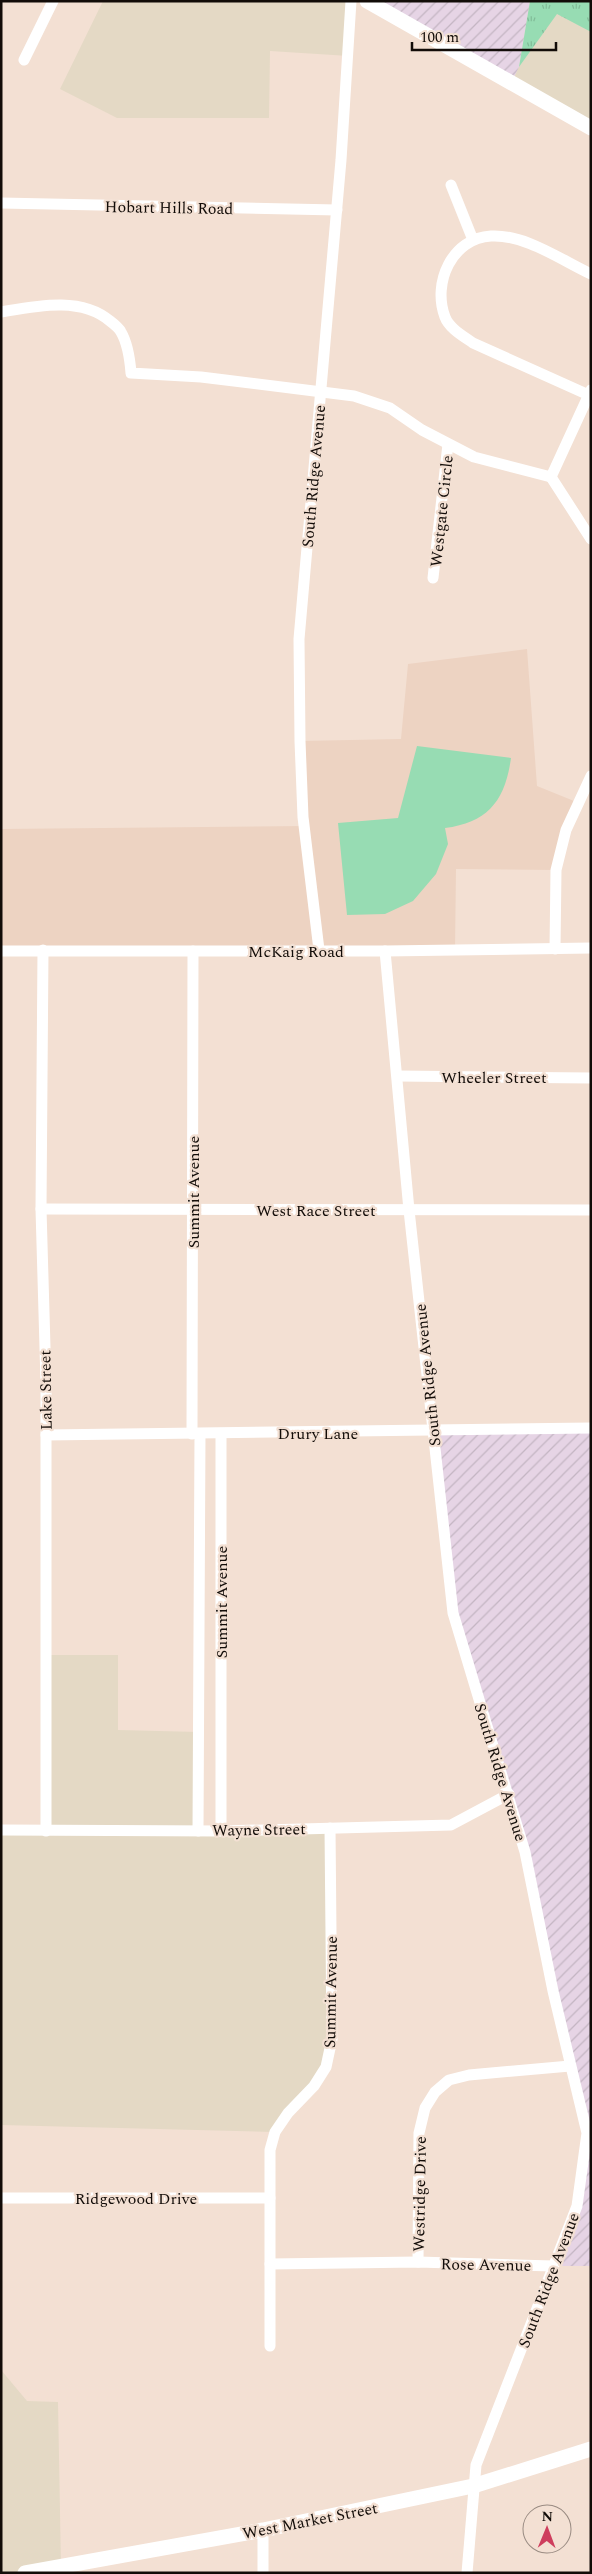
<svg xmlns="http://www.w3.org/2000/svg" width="592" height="2574" viewBox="0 0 592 2574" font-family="Spectral,serif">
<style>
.commercial{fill:#e4d9c5}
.industrial{fill:url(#industrial-furrows)}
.built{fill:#edd3c2}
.grass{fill:url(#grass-tufts)}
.garden{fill:#97dcb3}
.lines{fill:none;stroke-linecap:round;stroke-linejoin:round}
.minor{stroke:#fff;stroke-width:11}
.major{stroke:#fff;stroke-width:15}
.labels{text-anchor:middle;stroke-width:4.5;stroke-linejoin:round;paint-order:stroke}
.street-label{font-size:16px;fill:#120c08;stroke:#f3e0d3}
</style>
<defs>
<pattern id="industrial-furrows" width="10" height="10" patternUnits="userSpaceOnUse" patternTransform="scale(1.25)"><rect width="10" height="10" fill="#e6d4e5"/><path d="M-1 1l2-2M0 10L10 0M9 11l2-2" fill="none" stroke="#c4b5c3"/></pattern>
<pattern id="grass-tufts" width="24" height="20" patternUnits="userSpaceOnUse" patternTransform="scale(1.25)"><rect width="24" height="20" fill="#97dcb3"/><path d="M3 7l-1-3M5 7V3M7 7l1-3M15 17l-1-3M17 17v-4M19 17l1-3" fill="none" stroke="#81bc98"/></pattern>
</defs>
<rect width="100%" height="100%" fill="#f3e0d3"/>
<g class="commercial">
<path d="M103,1H351L349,56L270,51L269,118H117L60,89Z"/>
<path d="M557,13L591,32V128L511,83L519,67Z"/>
<path d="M46,1655H118V1730L199,1732L198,1831L330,1828L326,2067L275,2132L1,2125V1830L45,1831Z"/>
<path d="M1,2370L27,2401L58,2402L61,2566L25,2573H1Z"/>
</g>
<g class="industrial">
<path d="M367,1H530L519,67L511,83Z"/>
<path d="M591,1428V2266H553L577,2206L587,2133L525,1852L453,1613L432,1432Z"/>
</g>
<path class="built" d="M527,649L537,786L579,803L556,870L456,869L455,950L1,951V829L304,826L300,741L401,739L408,664Z"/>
<path class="grass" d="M530,1H591V32L557,14L519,67Z"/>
<path class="garden" d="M417,746L511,758C505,801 488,822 445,828L448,844L436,874L413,901L385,914L347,915L338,823L398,818Z"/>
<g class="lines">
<g class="minor">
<path d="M24,60L53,1"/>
<path d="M451,185L473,240"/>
<path d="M1,203L337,210"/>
<path d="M591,274C561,260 525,234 491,236C452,238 432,283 445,317C449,328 463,336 473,343L591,396"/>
<path d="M1,312C36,306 81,296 110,321C114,324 119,328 121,332C128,344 130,360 131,373L201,377L354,396L390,408L422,430L474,457L551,477"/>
<path d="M551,477L591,390"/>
<path d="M551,477L591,539"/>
<path d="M433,578L448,444"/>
<path d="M555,949L556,870L566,830L591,776"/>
<path d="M43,950L41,1209L46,1382V1831"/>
<path d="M319,950L303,817L300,741L299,639L341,160L351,1"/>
<path d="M1,951H385L591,948"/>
<path d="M385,951L409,1210L453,1613L525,1852L553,1991L587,2133L577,2206L476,2465L467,2573"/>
<path d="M398,1076L591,1078"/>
<path d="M41,1209L591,1210"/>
<path d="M192,1434L193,951"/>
<path d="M221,1434V1831"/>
<path d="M46,1435L591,1428"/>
<path d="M1,1830L221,1831L451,1825L509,1794"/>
<path d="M198,1831L200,1434"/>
<path d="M1,2198H270"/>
<path d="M418,2262L419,2133L425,2108L435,2092L449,2080L469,2075L570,2066"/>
<path d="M270,2264L418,2262L553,2266"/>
<path d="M270,2346V2150L275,2132L288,2113L314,2086L326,2067L332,2039L330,1828"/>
<path d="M263,2530V2573"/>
</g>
<g class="major">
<path d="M367,1L591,128"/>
<path d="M25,2573L263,2530L473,2486L591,2449"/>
</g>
</g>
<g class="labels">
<g class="street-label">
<text transform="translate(169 207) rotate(1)" y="6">Hobart Hills Road</text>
<text transform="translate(313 476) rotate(-85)" y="6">South Ridge Avenue</text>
<text transform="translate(441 511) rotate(-84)" y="6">Westgate Circle</text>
<text x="296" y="957">McKaig Road</text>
<text x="494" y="1083">Wheeler Street</text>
<text transform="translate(193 1192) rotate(-90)" y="6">Summit Avenue</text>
<text x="316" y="1216">West Race Street</text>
<text transform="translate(427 1375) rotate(-96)" y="6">South Ridge Avenue</text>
<text transform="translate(45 1390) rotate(-91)" y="6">Lake Street</text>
<text x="318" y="1439">Drury Lane</text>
<text transform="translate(221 1602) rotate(-90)" y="6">Summit Avenue</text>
<text transform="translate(501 1772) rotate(73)" y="6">South Ridge Avenue</text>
<text transform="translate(259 1829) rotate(-1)" y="6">Wayne Street</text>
<text transform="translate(330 1992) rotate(-89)" y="6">Summit Avenue</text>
<text transform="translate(419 2194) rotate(-89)" y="6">Westridge Drive</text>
<text x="136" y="2204">Ridgewood Drive</text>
<text transform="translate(486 2264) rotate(1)" y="6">Rose Avenue</text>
<text transform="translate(548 2280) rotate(-69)" y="6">South Ridge Avenue</text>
<text transform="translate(310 2520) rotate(-11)" y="6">West Market Street</text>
</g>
</g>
<rect width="592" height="2574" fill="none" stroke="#120c08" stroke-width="5"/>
<g transform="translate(547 2529) rotate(1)"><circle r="24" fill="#f3e0d3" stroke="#998b82"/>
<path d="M0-4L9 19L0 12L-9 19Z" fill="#ce3e5d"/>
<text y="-8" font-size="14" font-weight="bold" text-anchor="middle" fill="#120c08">N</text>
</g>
<path d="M412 42v8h144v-8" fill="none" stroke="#120c08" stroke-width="2.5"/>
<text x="420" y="42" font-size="15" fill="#120c08" stroke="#f3e0d3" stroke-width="4" paint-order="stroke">100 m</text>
</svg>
